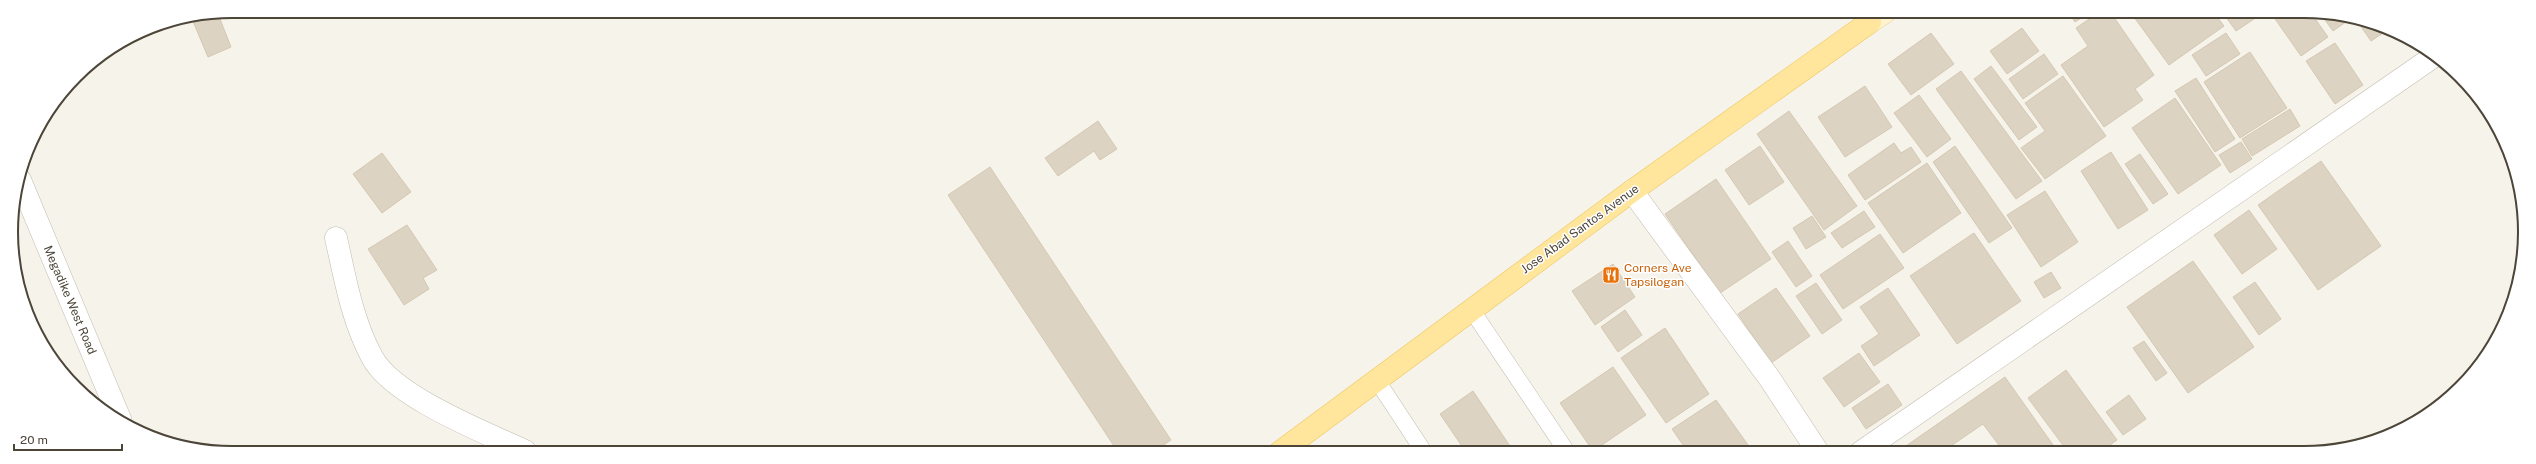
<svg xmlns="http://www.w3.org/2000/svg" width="2536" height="464" viewBox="0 0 2536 464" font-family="'Public Sans',sans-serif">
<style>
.building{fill:#dcd3c2;stroke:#d5c8b2}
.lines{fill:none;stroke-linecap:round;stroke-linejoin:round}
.service-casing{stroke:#c3bcad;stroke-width:17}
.minor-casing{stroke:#c3bcad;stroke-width:23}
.secondary-casing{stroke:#daca98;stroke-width:23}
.primary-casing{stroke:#edc862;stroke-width:23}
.service{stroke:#fff;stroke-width:16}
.minor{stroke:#fff;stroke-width:22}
.secondary{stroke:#fff4cd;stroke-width:22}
.primary{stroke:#ffe69c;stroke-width:22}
.labels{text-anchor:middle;stroke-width:3;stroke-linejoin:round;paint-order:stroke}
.street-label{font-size:12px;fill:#4c4538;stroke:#fff}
.food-label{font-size:12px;fill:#c56008;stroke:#fff;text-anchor:start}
.rim{fill:none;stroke:#4c4538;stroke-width:2}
</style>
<rect width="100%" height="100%" fill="#f6f3eb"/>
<g class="building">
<path d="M2069,13H2089L2075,22Z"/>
<path d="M2098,13H2111L2154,75L2135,89L2143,100L2104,127L2061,65L2088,46L2076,28Z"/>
<path d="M2131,13H2214L2224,26L2169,65Z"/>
<path d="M2223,13H2263L2236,31Z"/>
<path d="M2277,13H2311L2328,37L2301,56L2273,16Z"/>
<path d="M2320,13H2333L2350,19L2333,31Z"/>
<path d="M218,14L231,47L208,57L192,19Z"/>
<path d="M2357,21L2386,31L2371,41Z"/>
<path d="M2022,28L2039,51L2007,74L1990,51Z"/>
<path d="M1931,33L1954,64L1911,95L1888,64Z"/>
<path d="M2226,33L2240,54L2206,76L2192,55Z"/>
<path d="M2335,43L2363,85L2335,104L2306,61Z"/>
<path d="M2250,52L2287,108L2240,138L2204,82Z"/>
<path d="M2044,54L2058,74L2023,99L2009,79Z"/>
<path d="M1991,66L2037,127L2019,140L1974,79Z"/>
<path d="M1961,71L2042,181L2016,199L1936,89Z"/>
<path d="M2063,76L2106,136L2045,179L2021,148L2045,131L2025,103Z"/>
<path d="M2196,78L2235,139L2215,152L2175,91Z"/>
<path d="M1865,86L1892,127L1845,157L1818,117Z"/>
<path d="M1919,95L1951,139L1927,157L1894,113Z"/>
<path d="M2175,98L2221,165L2178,194L2132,128Z"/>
<path d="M2290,109L2300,126L2252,156L2242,139Z"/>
<path d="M1789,111L1857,206L1824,230L1757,134Z"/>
<path d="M1098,121L1117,149L1100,160L1094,151L1058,176L1045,158Z"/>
<path d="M2241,142L2252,159L2230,173L2219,155Z"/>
<path d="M1894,143L1901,153L1911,147L1921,162L1865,200L1848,175Z"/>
<path d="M1760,146L1784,182L1749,205L1725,170Z"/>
<path d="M1955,146L2012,228L1989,243L1933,162Z"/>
<path d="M2111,152L2148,210L2118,229L2081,171Z"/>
<path d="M382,153L411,192L382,213L353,174Z"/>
<path d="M2140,154L2168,194L2153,204L2125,164Z"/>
<path d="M2321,161L2381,246L2318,290L2258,205Z"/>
<path d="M1927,163L1961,213L1903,253L1868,203Z"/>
<path d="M990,167L1171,440L1153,452H1118L948,195Z"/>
<path d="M1716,179L1771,259L1720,293L1665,214Z"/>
<path d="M2045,191L2078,242L2041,267L2007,215Z"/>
<path d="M2249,210L2277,249L2242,274L2214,235Z"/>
<path d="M1864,211L1875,227L1842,248L1831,233Z"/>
<path d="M1812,216L1826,237L1806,249L1793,228Z"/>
<path d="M407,225L437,270L423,278L429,289L404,305L368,249Z"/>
<path d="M1974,233L2021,301L1957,344L1910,276Z"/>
<path d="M1880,234L1904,268L1843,309L1820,275Z"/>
<path d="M1788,241L1812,276L1796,287L1772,252Z"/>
<path d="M2193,261L2254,347L2188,393L2127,307Z"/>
<path d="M1613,264L1635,297L1595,325L1572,291Z"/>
<path d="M2051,272L2061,288L2044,298L2034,282Z"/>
<path d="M2255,282L2281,319L2259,335L2233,297Z"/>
<path d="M1816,283L1842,320L1822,334L1796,296Z"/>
<path d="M1776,288L1810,336L1771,363L1738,314Z"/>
<path d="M1888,288L1920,335L1874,366L1861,346L1879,334L1860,307Z"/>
<path d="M1625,310L1642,335L1618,352L1601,327Z"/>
<path d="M1665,328L1709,394L1666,423L1621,358Z"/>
<path d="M2144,341L2167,373L2156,381L2133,348Z"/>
<path d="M1859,353L1880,382L1844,407L1823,378Z"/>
<path d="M1613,367L1646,415L1593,451L1560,403Z"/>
<path d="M2066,370L2117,440L2100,452H2068L2028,398Z"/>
<path d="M2005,377L2058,452H2004L1983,424L1942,452H1906L1903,448Z"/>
<path d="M1888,384L1902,405L1866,429L1852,408Z"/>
<path d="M1473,391L1514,452H1466L1440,414Z"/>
<path d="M2129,395L2146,419L2123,435L2106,412Z"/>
<path d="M1716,400L1753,452H1688L1672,429Z"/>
</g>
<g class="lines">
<defs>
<g id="service">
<path d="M1471,309L1567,452"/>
<path d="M1376,379L1424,452"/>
</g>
<g id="minor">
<path d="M20,180L120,419"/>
<path d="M1632,191L1770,379L1818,452"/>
<path d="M336,238C345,278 352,320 372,357C392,396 484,432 525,451"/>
<path d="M1861,452L2433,57"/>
</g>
<path id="secondary" d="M1870,22L1885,12"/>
<path id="primary" d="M1280,452L1632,191L1870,22L1863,12"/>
</defs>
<use href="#service" class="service-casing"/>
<use href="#minor" class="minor-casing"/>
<use href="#secondary" class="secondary-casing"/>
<use href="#primary" class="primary-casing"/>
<use href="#service" class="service"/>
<use href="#minor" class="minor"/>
<use href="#secondary" class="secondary"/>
<use href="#primary" class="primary"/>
</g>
<defs>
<symbol id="restaurant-square" viewBox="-11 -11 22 22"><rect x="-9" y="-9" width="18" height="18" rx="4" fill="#e8710a" stroke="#fff"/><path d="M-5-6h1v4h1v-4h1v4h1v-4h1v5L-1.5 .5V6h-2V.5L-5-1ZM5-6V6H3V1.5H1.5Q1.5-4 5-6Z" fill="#fff"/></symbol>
</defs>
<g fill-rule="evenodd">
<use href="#restaurant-square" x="1601" y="265" width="20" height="20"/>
</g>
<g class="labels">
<g class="street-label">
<text transform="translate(1580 229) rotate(-36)" y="4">Jose Abad Santos Avenue</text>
<text transform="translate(70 300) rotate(67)" y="4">Megadike West Road</text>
</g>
<g class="food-label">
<text x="1624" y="272">Corners Ave<tspan x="1624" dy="14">Tapsilogan</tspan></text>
</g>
</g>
<path d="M0 0H2536V464H0ZM232 18H2304A214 214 0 0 1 2518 232V232A214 214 0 0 1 2304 446H232A214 214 0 0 1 18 232V232A214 214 0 0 1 232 18Z" fill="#fff" fill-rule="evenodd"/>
<path class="rim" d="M232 18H2304A214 214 0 0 1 2518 232V232A214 214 0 0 1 2304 446H232A214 214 0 0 1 18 232V232A214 214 0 0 1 232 18Z"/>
<path d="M14 444v6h108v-6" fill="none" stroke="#4c4538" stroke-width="2"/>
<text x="20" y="444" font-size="12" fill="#4c4538" stroke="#ffffff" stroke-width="3" paint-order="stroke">20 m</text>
</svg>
